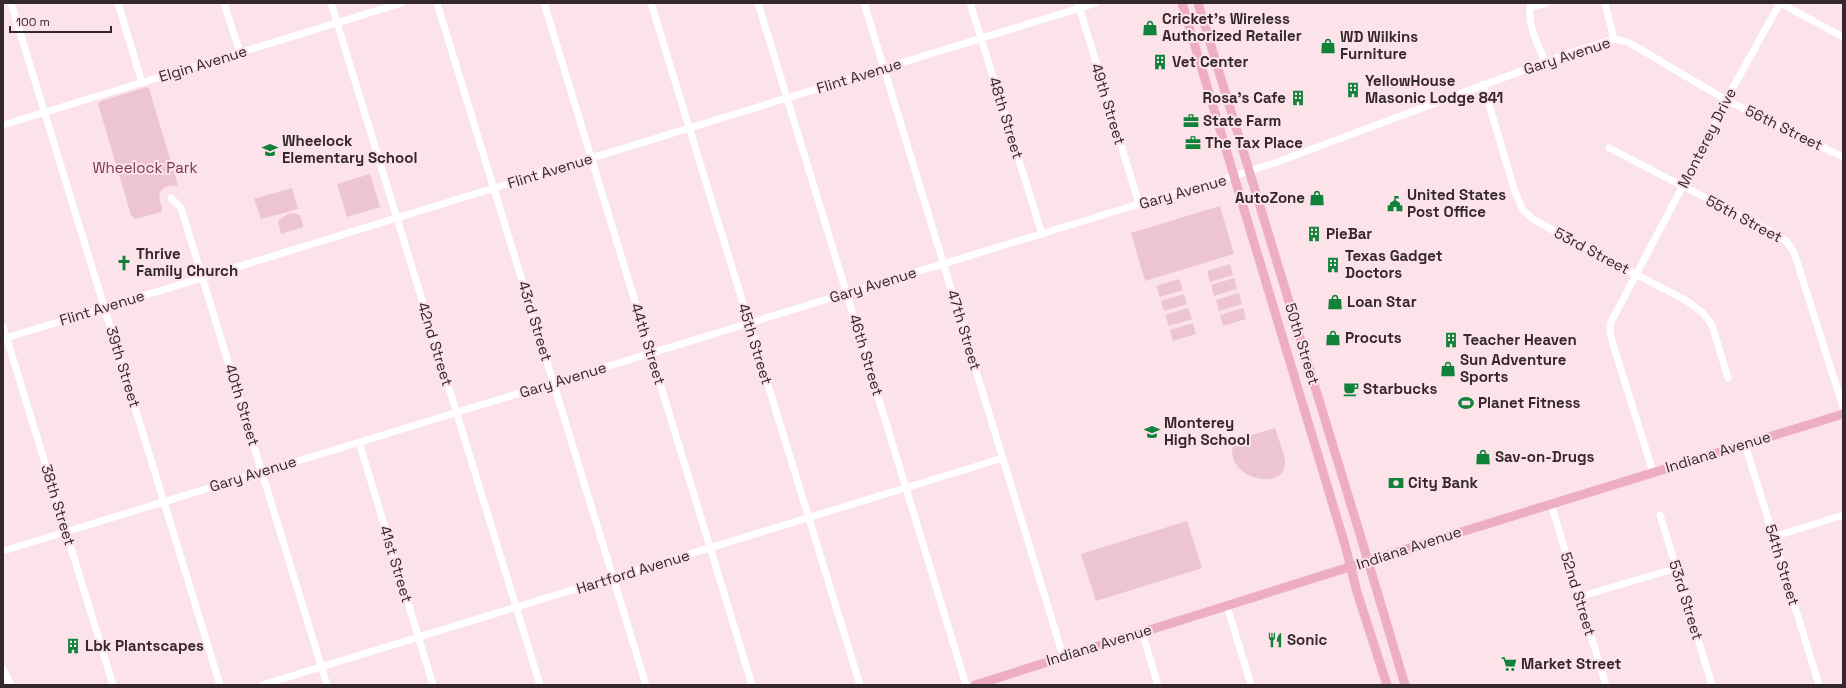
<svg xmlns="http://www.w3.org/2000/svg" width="1846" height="688" viewBox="0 0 1846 688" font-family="'Space Grotesk',sans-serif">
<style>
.green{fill:#ecc5d0}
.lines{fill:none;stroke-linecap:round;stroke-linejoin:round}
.minor{stroke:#fff;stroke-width:7}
.major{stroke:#edaec4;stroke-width:9}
.labels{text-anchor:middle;stroke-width:4;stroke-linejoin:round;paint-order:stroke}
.poi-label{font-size:15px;font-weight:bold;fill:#34282b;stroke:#fce2e9;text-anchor:start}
.street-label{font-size:15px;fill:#34282b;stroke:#fce2e9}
.park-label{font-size:15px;fill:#78384f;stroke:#fce2e9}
</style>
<rect width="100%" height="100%" fill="#fce2e9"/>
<g class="green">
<path d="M147,87L149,89L178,185C175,186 173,185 169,186C157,189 158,199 162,207L161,212L135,219L131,215L98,104L101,101Z"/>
<path d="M370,174L380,207L347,217L337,184Z"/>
<path d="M292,188L298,209L261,219L254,199Z"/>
<path d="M1220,206L1234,254L1145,281L1131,233Z"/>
<path d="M290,213L300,215L303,227L281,234L278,221Z"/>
<path d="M1230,264L1233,275L1210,282L1207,271Z"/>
<path d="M1234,278L1237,289L1214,296L1211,285Z"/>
<path d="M1179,279L1183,290L1160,297L1156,286Z"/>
<path d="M1239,293L1242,304L1219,311L1216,300Z"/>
<path d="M1184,294L1187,304L1164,311L1161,301Z"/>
<path d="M1188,308L1192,319L1169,326L1165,315Z"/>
<path d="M1243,308L1246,319L1223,326L1220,315Z"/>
<path d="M1193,323L1196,334L1173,341L1170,330Z"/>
<path d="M1275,428C1277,436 1286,456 1285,464C1283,494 1218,476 1235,440Z"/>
<path d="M1187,521L1202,568L1096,601L1081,554Z"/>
</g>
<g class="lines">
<g class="minor">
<path d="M11,3L220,685"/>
<path d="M118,3L142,83"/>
<path d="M224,3L240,53"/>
<path d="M331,3L540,685"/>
<path d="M437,3L646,685"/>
<path d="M544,3L752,685"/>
<path d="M651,3L860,685"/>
<path d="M758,3L966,685"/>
<path d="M864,3L1063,656"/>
<path d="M970,3L1042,234"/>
<path d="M1078,3L1139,204"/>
<path d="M1531,3C1526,23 1537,43 1545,61"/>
<path d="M1605,3L1614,39"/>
<path d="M1530,7L1547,3"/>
<path d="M1483,84L1515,192L1523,210L1533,219L1563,236L1687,301L1703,313L1712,325L1728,378"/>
<path d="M3,125L402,3"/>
<path d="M1609,148L1774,233L1787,242L1794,252L1843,407"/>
<path d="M171,198L181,208L327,685"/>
<path d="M3,326L113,685"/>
<path d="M3,339L1096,3"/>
<path d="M359,442L433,685"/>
<path d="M1745,444L1819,685"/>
<path d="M1653,472L1612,341L1610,330L1611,322L1706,142L1726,100L1780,3L1843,37"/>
<path d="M1551,504L1606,685"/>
<path d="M1660,515L1712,685"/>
<path d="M1773,537L1843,515"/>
<path d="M3,551L1139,204L1235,176L1280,161L1572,52L1614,39L1628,42L1726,100L1843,157"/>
<path d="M1579,597L1677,568"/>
<path d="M1227,606L1251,685"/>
<path d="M1142,632L1158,685"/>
<path d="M3,669L11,685"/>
<path d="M262,685L1003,458"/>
</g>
<g class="major">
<path d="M1182,3L1345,545L1357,592L1387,685"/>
<path d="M1198,3L1362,541L1405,685"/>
<path d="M975,685L1432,541L1843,414"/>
</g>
</g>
<defs>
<symbol id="shop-bare" viewBox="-9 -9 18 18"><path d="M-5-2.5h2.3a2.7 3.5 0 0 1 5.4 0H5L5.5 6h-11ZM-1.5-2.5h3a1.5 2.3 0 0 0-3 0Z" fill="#108239" stroke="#fce2e9" stroke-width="2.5" paint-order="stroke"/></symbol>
<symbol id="building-bare" viewBox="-9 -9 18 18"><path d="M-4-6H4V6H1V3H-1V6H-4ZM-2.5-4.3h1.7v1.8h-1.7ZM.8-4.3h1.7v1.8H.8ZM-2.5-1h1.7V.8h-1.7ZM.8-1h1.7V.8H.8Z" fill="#108239" stroke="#fce2e9" stroke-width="2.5" paint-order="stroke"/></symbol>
<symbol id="office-bare" viewBox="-9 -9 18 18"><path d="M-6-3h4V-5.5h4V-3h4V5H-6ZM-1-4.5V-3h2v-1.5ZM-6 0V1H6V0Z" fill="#108239" stroke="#fce2e9" stroke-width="2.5" paint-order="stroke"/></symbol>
<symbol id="school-bare" viewBox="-9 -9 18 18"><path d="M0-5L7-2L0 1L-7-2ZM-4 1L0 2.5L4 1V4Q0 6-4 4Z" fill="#108239" stroke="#fce2e9" stroke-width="2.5" paint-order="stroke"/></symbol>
<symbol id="civic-bare" viewBox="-9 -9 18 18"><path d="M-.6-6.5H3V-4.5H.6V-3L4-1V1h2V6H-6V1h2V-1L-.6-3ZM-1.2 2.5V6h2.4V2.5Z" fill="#108239" stroke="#fce2e9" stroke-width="2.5" paint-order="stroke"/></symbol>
<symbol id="church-bare" viewBox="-9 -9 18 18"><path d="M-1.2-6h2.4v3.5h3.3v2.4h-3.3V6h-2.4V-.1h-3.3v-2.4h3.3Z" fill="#108239" stroke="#fce2e9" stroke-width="2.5" paint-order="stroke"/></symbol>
<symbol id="cafe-bare" viewBox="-9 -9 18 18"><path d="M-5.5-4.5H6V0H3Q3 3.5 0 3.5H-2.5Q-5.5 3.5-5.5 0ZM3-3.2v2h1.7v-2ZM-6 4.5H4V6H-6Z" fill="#108239" stroke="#fce2e9" stroke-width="2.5" paint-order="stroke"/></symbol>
<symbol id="stadium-bare" viewBox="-9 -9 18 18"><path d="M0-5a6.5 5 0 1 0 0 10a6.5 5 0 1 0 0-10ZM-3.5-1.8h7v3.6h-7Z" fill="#108239" stroke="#fce2e9" stroke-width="2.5" paint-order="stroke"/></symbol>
<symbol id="bank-bare" viewBox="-9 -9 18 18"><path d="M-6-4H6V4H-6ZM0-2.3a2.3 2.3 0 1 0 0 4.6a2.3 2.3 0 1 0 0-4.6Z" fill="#108239" stroke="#fce2e9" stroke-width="2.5" paint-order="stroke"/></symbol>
<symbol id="restaurant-bare" viewBox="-9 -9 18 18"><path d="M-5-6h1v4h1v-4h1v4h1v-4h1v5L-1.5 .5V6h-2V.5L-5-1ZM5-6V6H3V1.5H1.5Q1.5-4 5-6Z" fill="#108239" stroke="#fce2e9" stroke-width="2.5" paint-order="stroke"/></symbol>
<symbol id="supermarket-bare" viewBox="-9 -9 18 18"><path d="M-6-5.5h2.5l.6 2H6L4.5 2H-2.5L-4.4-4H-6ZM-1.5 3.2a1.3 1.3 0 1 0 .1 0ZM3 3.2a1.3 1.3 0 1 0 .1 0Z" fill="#108239" stroke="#fce2e9" stroke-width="2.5" paint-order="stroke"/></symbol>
</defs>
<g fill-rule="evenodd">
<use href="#shop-bare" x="1139" y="17" width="22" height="22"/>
<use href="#shop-bare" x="1317" y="35" width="22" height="22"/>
<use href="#building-bare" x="1149" y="51" width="22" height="22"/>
<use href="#building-bare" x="1342" y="79" width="22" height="22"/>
<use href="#building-bare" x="1287" y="87" width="22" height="22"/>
<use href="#office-bare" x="1180" y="110" width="22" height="22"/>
<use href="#office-bare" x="1182" y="132" width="22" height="22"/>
<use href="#school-bare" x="259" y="139" width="22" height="22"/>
<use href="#shop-bare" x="1306" y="187" width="22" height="22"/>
<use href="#civic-bare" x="1384" y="193" width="22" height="22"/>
<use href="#building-bare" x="1303" y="223" width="22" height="22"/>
<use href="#church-bare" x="113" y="252" width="22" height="22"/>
<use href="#building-bare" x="1322" y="254" width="22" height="22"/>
<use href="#shop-bare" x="1324" y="291" width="22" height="22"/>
<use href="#shop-bare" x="1322" y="327" width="22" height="22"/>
<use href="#building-bare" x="1440" y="329" width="22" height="22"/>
<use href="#shop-bare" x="1437" y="358" width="22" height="22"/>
<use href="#cafe-bare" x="1340" y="378" width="22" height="22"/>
<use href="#stadium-bare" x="1455" y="392" width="22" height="22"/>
<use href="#school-bare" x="1141" y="421" width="22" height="22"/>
<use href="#shop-bare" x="1472" y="446" width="22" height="22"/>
<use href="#bank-bare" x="1385" y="472" width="22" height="22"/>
<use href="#restaurant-bare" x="1264" y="629" width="22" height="22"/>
<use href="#building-bare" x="62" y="635" width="22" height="22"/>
<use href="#supermarket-bare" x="1498" y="653" width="22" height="22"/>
</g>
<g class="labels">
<g class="poi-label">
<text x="1162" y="24">Cricket's Wireless<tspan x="1162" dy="17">Authorized Retailer</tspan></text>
<text x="1340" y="42">WD Wilkins<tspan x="1340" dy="17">Furniture</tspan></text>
<text x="1172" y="67">Vet Center</text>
<text x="1365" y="86">YellowHouse<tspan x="1365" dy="17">Masonic Lodge 841</tspan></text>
<text x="1286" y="103" text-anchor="end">Rosa's Cafe</text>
<text x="1203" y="126">State Farm</text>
<text x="282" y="146">Wheelock<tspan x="282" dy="17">Elementary School</tspan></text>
<text x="1205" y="148">The Tax Place</text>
<text x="1407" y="200">United States<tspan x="1407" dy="17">Post Office</tspan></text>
<text x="1305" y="203" text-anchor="end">AutoZone</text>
<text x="1326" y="239">PieBar</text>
<text x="136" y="259">Thrive<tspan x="136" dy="17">Family Church</tspan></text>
<text x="1345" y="261">Texas Gadget<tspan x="1345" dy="17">Doctors</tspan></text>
<text x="1347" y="307">Loan Star</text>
<text x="1345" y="343">Procuts</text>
<text x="1463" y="345">Teacher Heaven</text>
<text x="1460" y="365">Sun Adventure<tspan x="1460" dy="17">Sports</tspan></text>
<text x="1363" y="394">Starbucks</text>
<text x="1478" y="408">Planet Fitness</text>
<text x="1164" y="428">Monterey<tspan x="1164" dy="17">High School</tspan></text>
<text x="1495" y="462">Sav-on-Drugs</text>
<text x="1408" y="488">City Bank</text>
<text x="1287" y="645">Sonic</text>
<text x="85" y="651">Lbk Plantscapes</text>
<text x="1521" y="669">Market Street</text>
</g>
<g class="street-label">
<text transform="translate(1567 56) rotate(-18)" y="5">Gary Avenue</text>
<text transform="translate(203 64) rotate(-17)" y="5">Elgin Avenue</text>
<text transform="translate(859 76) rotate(-17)" y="5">Flint Avenue</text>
<text transform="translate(1108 104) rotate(73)" y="5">49th Street</text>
<text transform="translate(1006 118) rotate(73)" y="5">48th Street</text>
<text transform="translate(1784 128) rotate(26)" y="5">56th Street</text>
<text transform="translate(1707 138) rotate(-63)" y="5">Monterey Drive</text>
<text transform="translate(550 171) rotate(-17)" y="5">Flint Avenue</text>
<text transform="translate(1183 192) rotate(-16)" y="5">Gary Avenue</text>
<text transform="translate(1744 219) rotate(28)" y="5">55th Street</text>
<text transform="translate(1592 251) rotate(28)" y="5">53rd Street</text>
<text transform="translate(873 285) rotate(-17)" y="5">Gary Avenue</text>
<text transform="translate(102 308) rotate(-17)" y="5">Flint Avenue</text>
<text transform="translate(535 321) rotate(73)" y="5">43rd Street</text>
<text transform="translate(964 330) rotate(73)" y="5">47th Street</text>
<text transform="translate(435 344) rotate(73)" y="5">42nd Street</text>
<text transform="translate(648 344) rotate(73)" y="5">44th Street</text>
<text transform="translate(755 344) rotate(73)" y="5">45th Street</text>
<text transform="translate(1302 344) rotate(73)" y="5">50th Street</text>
<text transform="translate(866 355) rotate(73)" y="5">46th Street</text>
<text transform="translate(123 367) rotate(73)" y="5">39th Street</text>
<text transform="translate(563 380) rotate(-17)" y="5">Gary Avenue</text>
<text transform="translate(242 405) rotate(73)" y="5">40th Street</text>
<text transform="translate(1718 452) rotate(-17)" y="5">Indiana Avenue</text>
<text transform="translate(253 474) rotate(-17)" y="5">Gary Avenue</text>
<text transform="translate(58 505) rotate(73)" y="5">38th Street</text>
<text transform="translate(1409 548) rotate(-18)" y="5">Indiana Avenue</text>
<text transform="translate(396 564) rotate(73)" y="5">41st Street</text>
<text transform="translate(1782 565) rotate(73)" y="5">54th Street</text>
<text transform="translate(633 572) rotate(-17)" y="5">Hartford Avenue</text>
<text transform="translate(1578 594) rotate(73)" y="5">52nd Street</text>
<text transform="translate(1686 600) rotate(73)" y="5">53rd Street</text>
<text transform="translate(1099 645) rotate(-17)" y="5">Indiana Avenue</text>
</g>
<g class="park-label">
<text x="145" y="173">Wheelock Park</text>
</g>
</g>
<rect width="1846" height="688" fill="none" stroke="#34282b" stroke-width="8"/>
<path d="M10 26v6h101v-6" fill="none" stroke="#34282b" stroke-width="2"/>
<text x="16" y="26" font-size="12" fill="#34282b" stroke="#fce2e9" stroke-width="3" paint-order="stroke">100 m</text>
</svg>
